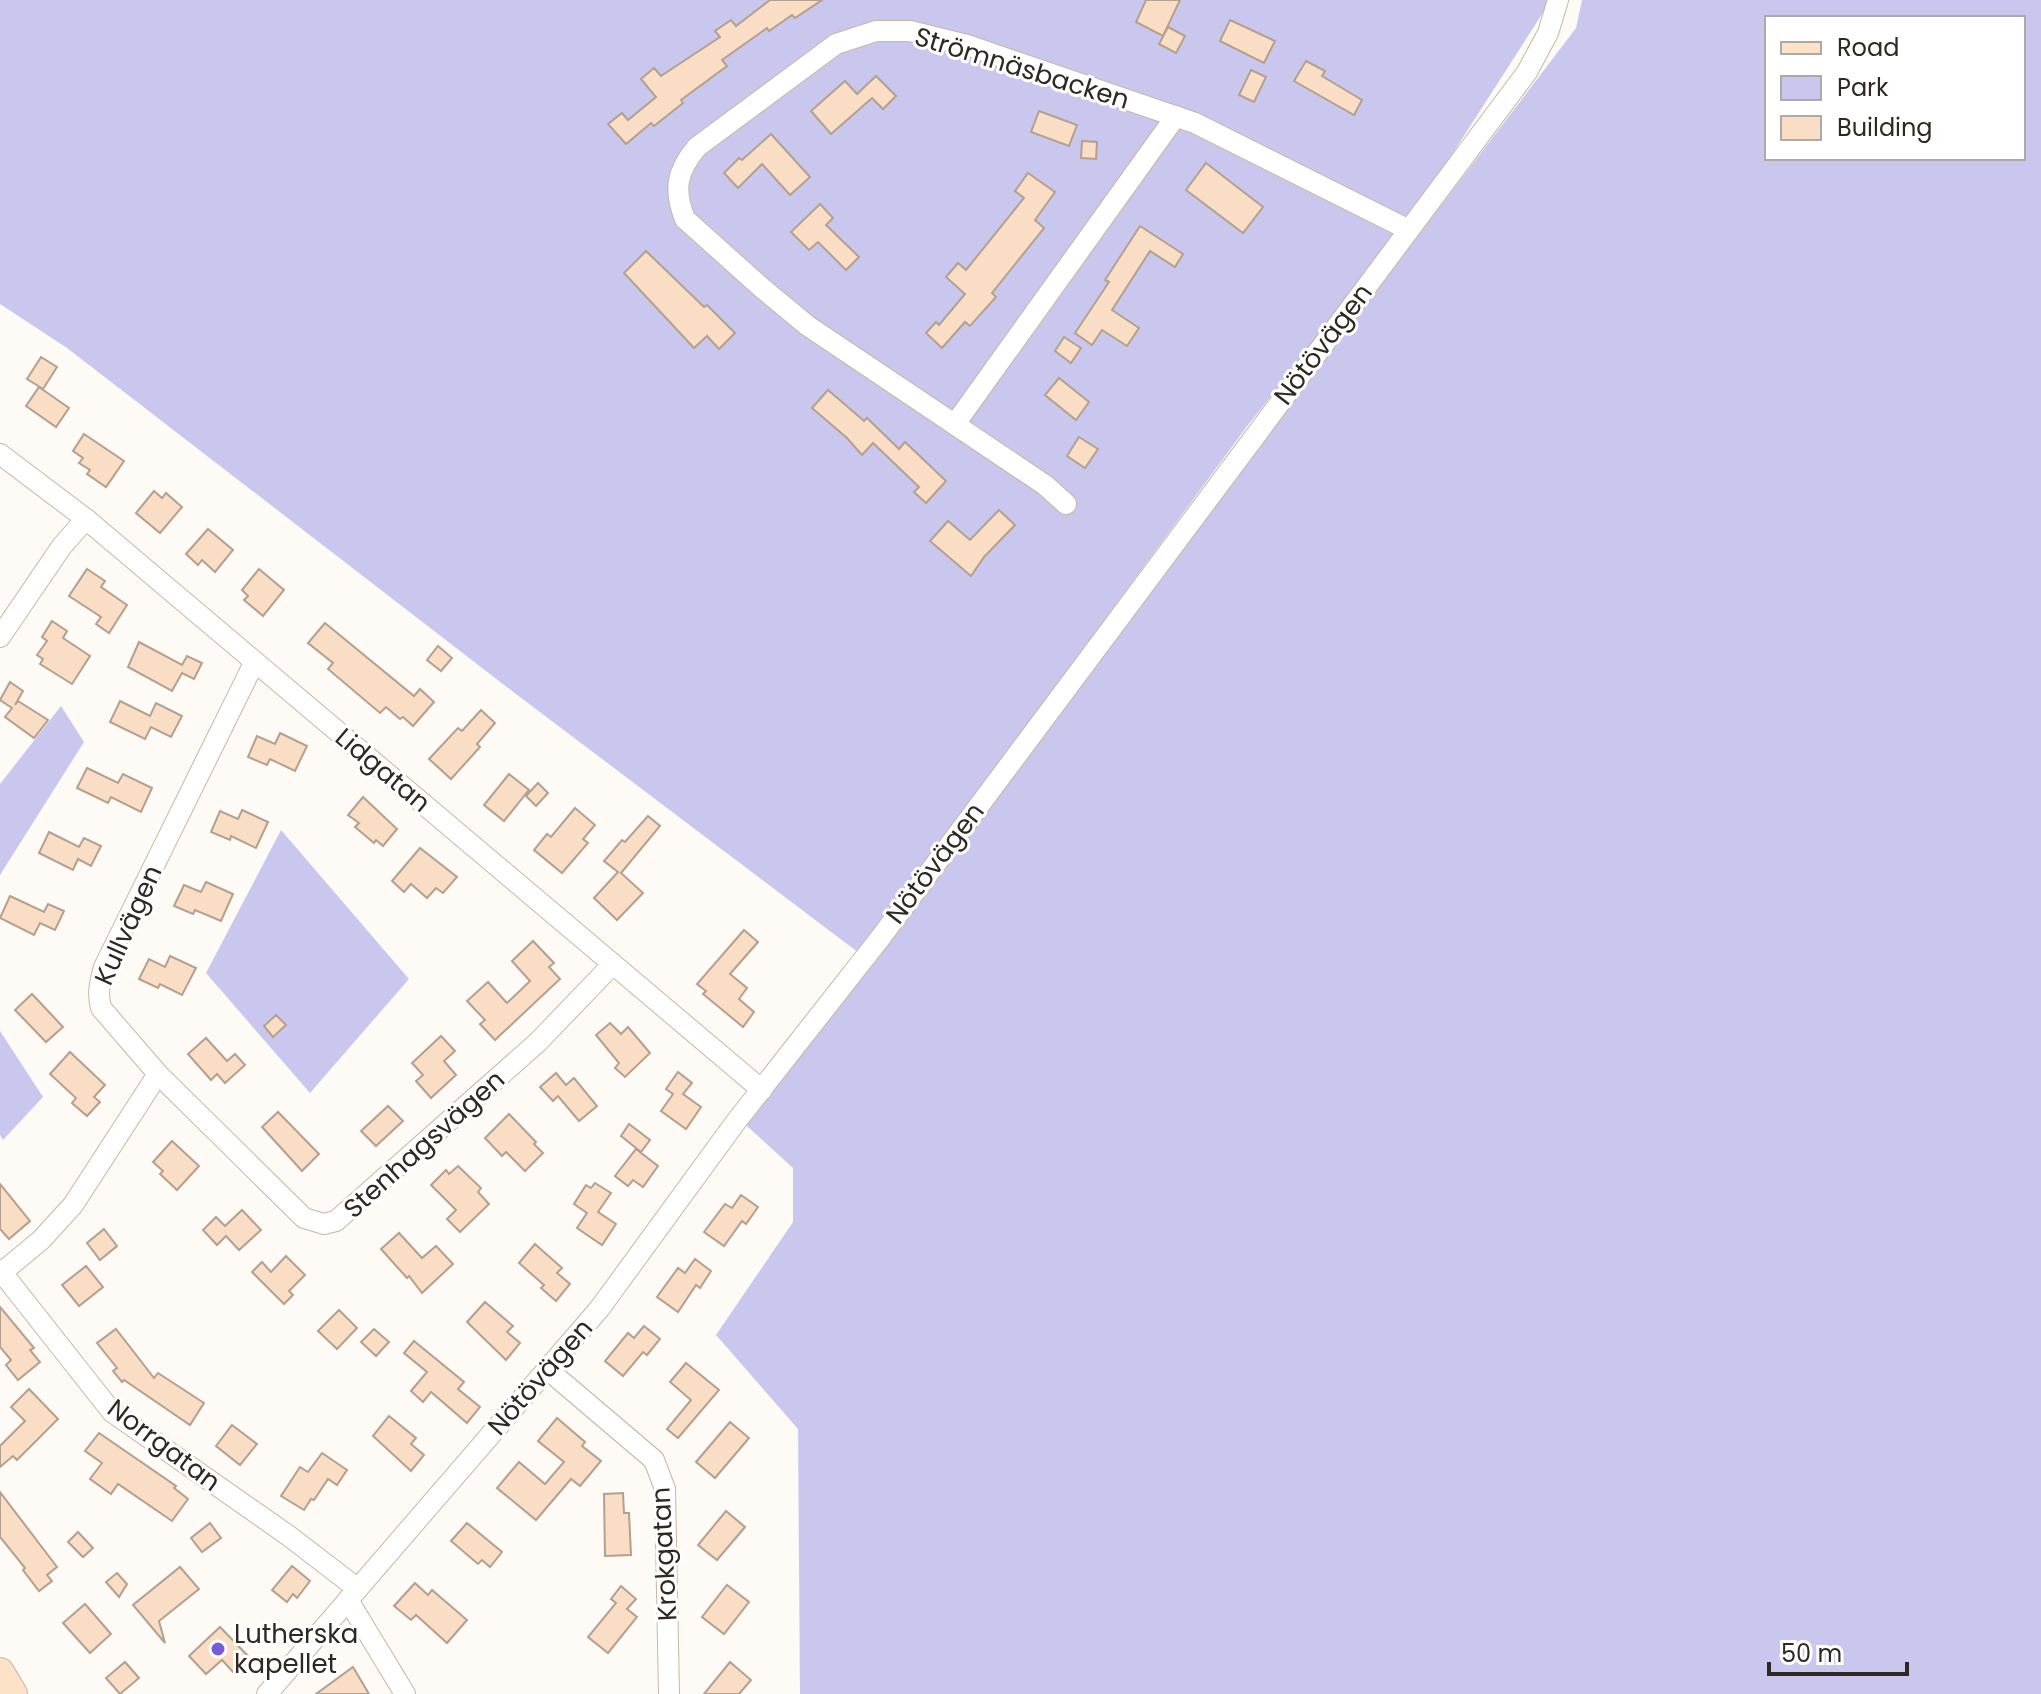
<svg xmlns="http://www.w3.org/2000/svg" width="2041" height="1694" viewBox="0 0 2041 1694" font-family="Poppins,sans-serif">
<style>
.green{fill:#cac7ee;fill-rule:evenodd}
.building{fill:#f9dec5;stroke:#b3a08e;stroke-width:2}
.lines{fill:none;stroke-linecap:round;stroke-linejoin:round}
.street-casing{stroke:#c9b6a3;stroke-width:22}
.secondary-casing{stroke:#c9b6a3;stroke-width:30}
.street{stroke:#fff;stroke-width:20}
.secondary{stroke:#fce3c8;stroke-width:28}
.poi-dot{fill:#765cd7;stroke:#fff;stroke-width:3}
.labels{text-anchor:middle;stroke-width:6;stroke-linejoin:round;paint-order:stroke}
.street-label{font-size:26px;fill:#2f2720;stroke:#fff}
.poi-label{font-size:26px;fill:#2f2720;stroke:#fff;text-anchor:start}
</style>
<rect width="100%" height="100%" fill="#fefaf6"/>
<g class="green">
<path d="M0,0H1549L1546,8L1406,226L1248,425L859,953L516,694L67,348L0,304Z"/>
<path d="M1582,0H2041V1694H800L798,1429L716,1335L793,1222V1168L737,1117L882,940L1576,28ZM1767,18H2023V158H1767Z"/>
<path d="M61,706L84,742L0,875V784Z"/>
<path d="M281,830L409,979L310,1093L206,973Z"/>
<path d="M0,1031L43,1097L3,1140L0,1135Z"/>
</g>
<g class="building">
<path d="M770,0H822L795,18L792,15L769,31L767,28L722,60L727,66L681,100L683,103L654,126L651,123L626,144L608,124L622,113L628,120L656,97L641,79L654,68L661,76L720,37L715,31L731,20L736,26Z"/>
<path d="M1146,0H1180L1163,36L1136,22Z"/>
<path d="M1230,20L1275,41L1264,63L1220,41Z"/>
<path d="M1168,27L1185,36L1176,53L1159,44Z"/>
<path d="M1306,61L1325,71L1322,76L1362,100L1354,115L1294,81Z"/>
<path d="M1251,70L1266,77L1254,102L1239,95Z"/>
<path d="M876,76L896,96L883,109L872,98L831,134L811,111L845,81L857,94Z"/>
<path d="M1039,111L1077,125L1069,146L1031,132Z"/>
<path d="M771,134L810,177L790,195L762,164L738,188L724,173L739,158L742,160Z"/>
<path d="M1082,141L1097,142L1096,159L1081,158Z"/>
<path d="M1206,163L1263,207L1243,233L1186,190Z"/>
<path d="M1028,173L1055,192L1035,220L1044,228L992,293L996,297L970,326L965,322L942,348L926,333L936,322L939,325L965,294L946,277L958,263L966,270L1024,198L1015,191Z"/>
<path d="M820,204L833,218L826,225L859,257L846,270L818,242L809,250L791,232Z"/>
<path d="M1140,226L1183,254L1175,267L1150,251L1112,310L1139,328L1127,346L1102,330L1092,345L1075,333L1109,282L1105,280Z"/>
<path d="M646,251L704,307L707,305L735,333L719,349L707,336L694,348L624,273Z"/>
<path d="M1064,337L1081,348L1071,363L1055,351Z"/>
<path d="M41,357L57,367L43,389L27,379Z"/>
<path d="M1059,378L1089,402L1076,420L1045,395Z"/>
<path d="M39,387L69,408L56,427L26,406Z"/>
<path d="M828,390L864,421L867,418L899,449L905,442L946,481L926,503L914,492L919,487L873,443L862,455L847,438L812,408Z"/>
<path d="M84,434L124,461L106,487L87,474L90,470L79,463L83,458L73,451Z"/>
<path d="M1079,437L1098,449L1085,468L1067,456Z"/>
<path d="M154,491L162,498L166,493L182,507L160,533L136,513Z"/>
<path d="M999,510L1015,525L984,557L971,576L930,541L948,521L970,540Z"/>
<path d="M208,529L233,550L215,572L202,560L198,565L186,554Z"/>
<path d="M87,569L105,581L101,587L127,605L109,633L96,624L101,617L69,596Z"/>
<path d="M259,569L284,590L263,616L244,600L248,596L242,590Z"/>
<path d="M52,621L67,631L63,638L90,656L72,684L40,664L43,659L37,655L47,641L42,637Z"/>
<path d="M325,623L414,696L420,689L434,702L413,726L403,717L400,719L386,707L380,713L328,669L333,663L308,643Z"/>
<path d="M139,642L182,665L187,656L202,663L194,679L182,673L172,691L128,667Z"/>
<path d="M438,646L452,658L441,671L427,660Z"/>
<path d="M10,682L23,691L15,705L18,701L48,720L34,738L5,717L12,708L0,700Z"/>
<path d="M120,701L150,716L156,703L182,716L171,737L151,727L145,739L110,722Z"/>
<path d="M481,710L495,723L477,744L480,747L451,779L429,759L458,728L462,731Z"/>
<path d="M280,733L307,746L295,771L270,759L267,765L248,757L257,736L275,744Z"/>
<path d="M87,768L118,783L123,774L152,788L141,812L111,797L108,803L77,788Z"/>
<path d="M509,774L529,790L504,821L484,805Z"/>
<path d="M538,783L548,793L536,806L526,796Z"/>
<path d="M363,797L397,829L383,846L376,840L374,843L355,827L359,823L348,815Z"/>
<path d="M575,808L595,825L583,839L588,843L562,873L534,850L547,834L551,837Z"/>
<path d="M242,810L268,822L256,848L231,836L230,840L211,832L220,811L238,819Z"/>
<path d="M648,816L660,826L621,873L643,893L617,920L594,898L618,872L604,861L622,840L625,842Z"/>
<path d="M49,832L79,847L84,838L101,846L91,866L78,859L73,870L39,853Z"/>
<path d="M420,848L457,877L443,893L436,888L427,898L411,884L404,892L392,881Z"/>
<path d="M206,882L233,894L221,921L195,910L193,914L174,906L184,885L201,892Z"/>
<path d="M10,896L44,912L48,904L64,911L55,930L40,923L34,935L0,918Z"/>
<path d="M744,930L758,942L730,974L747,988L739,999L754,1012L743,1027L703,994L706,991L697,984Z"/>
<path d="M533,941L554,963L549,967L560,979L495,1040L480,1024L485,1020L467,1001L488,982L507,1003L530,981L512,961Z"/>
<path d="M170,956L196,968L182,995L160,984L158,988L139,979L149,959L165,967Z"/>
<path d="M32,994L63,1027L46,1042L15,1010Z"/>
<path d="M276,1015L286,1025L273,1037L264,1026Z"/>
<path d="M610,1023L621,1034L628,1027L650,1053L625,1077L615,1068L619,1063L596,1035Z"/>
<path d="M441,1036L455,1051L444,1061L456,1075L431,1098L416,1081L423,1075L412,1063Z"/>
<path d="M206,1038L227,1061L235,1054L245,1065L225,1083L217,1074L211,1080L188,1054Z"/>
<path d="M70,1052L105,1085L94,1097L100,1102L87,1116L72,1103L76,1098L50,1074Z"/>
<path d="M678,1072L692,1083L683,1094L701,1107L686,1129L661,1111L673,1094L666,1089Z"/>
<path d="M556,1073L566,1085L574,1078L597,1106L579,1121L558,1096L553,1101L540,1087Z"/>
<path d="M388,1106L403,1121L376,1146L361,1131Z"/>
<path d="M278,1112L319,1154L302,1171L262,1127Z"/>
<path d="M509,1114L536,1142L534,1144L543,1153L525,1171L506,1152L502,1156L485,1138Z"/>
<path d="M629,1124L650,1140L641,1152L621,1136Z"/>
<path d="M172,1141L199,1166L177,1190L160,1174L163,1171L153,1162Z"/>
<path d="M636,1149L658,1166L643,1187L633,1180L628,1186L615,1176Z"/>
<path d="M458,1166L481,1188L478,1192L489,1204L460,1232L447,1219L456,1210L431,1185L446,1170L449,1174Z"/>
<path d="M595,1183L611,1193L598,1212L616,1224L602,1245L577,1228L587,1213L574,1204L586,1185L591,1188Z"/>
<path d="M0,1184L30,1221L9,1239L0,1229Z"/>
<path d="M741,1195L758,1207L746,1224L742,1221L724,1246L704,1232L725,1204L732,1208Z"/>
<path d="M242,1210L261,1230L239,1250L226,1236L217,1245L203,1230L216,1217L225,1226Z"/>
<path d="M104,1229L117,1246L100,1260L87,1243Z"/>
<path d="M399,1233L422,1258L436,1246L453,1264L422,1293L409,1276L407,1278L381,1249Z"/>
<path d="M535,1244L562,1268L557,1273L570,1284L556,1301L541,1288L544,1285L519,1263Z"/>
<path d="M286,1256L305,1275L289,1291L293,1295L284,1304L252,1272L262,1262L271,1272Z"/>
<path d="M695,1259L711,1271L700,1288L696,1285L678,1312L657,1297L678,1268L685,1273Z"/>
<path d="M86,1266L103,1287L79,1306L62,1285Z"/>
<path d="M485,1302L513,1326L507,1332L520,1343L506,1360L467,1322Z"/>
<path d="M0,1307L34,1348L30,1350L40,1362L18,1380L6,1365L11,1360L0,1347Z"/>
<path d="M339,1310L357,1328L337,1349L318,1331Z"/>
<path d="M644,1326L660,1339L647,1355L643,1352L623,1376L605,1361L628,1333L634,1338Z"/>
<path d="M116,1329L154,1378L158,1373L204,1403L190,1425L124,1380L122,1382L113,1371L117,1368L97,1343Z"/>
<path d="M374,1329L389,1342L376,1356L361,1342Z"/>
<path d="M414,1341L464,1382L458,1389L480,1407L467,1423L431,1392L423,1402L411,1391L427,1372L404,1353Z"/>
<path d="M686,1363L719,1390L678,1438L667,1429L691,1400L670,1382Z"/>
<path d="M29,1389L58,1419L17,1460L13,1456L0,1467V1446L25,1421L11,1407Z"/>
<path d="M389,1416L416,1438L411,1444L424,1455L411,1471L373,1436Z"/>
<path d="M557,1418L585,1442L582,1446L601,1461L580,1486L571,1479L536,1520L497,1488L519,1462L545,1484L564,1462L538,1441Z"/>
<path d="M730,1422L749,1438L715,1478L696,1462Z"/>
<path d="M232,1425L257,1444L240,1465L216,1446Z"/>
<path d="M99,1433L176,1486L174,1488L188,1499L172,1521L118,1484L111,1494L90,1479L102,1463L85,1451Z"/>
<path d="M322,1453L347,1470L337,1485L328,1479L314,1500L311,1499L304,1510L281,1496L300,1467L308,1472Z"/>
<path d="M0,1492L57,1567L47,1575L52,1581L39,1591L23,1570L25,1568L0,1537Z"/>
<path d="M623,1493L624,1513H629L631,1555L605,1556L604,1494Z"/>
<path d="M726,1511L745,1527L717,1560L698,1545Z"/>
<path d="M210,1523L221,1538L202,1552L191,1538Z"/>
<path d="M467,1523L502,1552L490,1567L482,1560L478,1564L451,1541Z"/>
<path d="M78,1532L93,1548L83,1557L68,1542Z"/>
<path d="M292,1566L310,1581L297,1598L293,1594L287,1602L272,1590Z"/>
<path d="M180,1567L199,1589L159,1621L165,1643L133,1605Z"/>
<path d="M117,1573L127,1584L119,1597L106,1582Z"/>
<path d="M415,1583L428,1595L432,1590L467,1620L447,1643L416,1615L411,1620L394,1606Z"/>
<path d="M727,1585L749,1602L724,1634L702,1617Z"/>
<path d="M621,1586L636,1599L627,1609L637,1617L608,1653L588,1637L616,1603L611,1599Z"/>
<path d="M85,1604L111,1634L90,1653L63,1623Z"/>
<path d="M220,1627L251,1659L235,1674L222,1660L206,1674L189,1656Z"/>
<path d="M125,1662L139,1678L120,1694L106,1678Z"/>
<path d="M730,1662L751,1680L739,1694H704Z"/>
<path d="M353,1667L369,1694H316Z"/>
</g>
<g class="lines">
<defs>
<g id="street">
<path d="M955,424L1176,116"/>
<path d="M0,454L86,519L762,1090"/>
<path d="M1066,504L1045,485L808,326L762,288L685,219C673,189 677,171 697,147L836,44L876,31H910L967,45L1195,123L1409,230"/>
<path d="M0,637L62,546L86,519"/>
<path d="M158,1074L304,1218L324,1224L336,1221L538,1042L612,965"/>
<path d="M0,1270L112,1412L289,1536L358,1589"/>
<path d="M0,1274L41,1240L73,1205L158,1074L101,1008C97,993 100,982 104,967L254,663"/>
<path d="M547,1369L654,1460L665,1489L669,1694"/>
<path d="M348,1600L405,1694"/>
<path d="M267,1694L600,1308L735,1123L881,937L1527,72L1548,33L1558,0"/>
</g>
<path id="secondary" d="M0,1672L13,1694"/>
</defs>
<use href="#street" class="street-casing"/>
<use href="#secondary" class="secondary-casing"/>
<use href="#street" class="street"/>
<use href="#secondary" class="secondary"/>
</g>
<circle class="poi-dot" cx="218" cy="1649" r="8"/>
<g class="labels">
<g class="street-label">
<text transform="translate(1022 68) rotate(17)" y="9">Strömnäsbacken</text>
<text transform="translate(1323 344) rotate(-53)" y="9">Nötövägen</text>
<text transform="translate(383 770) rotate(40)" y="9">Lidgatan</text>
<text transform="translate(935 863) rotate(-53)" y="9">Nötövägen</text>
<text transform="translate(128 925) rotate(-66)" y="9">Kullvägen</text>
<text transform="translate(424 1144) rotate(-42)" y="9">Stenhagsvägen</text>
<text transform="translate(540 1377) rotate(-49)" y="9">Nötövägen</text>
<text transform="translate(164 1445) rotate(37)" y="9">Norrgatan</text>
<text transform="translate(664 1554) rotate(-93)" y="9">Krokgatan</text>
</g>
<g class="poi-label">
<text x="234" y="1643">Lutherska<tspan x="234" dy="30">kapellet</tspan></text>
</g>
</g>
<rect x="1765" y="16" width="260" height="144" fill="#ffffff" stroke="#aca9a6" stroke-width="2"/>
<rect x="1781" y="42" width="40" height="12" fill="#fce3c8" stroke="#aca9a6" stroke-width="2"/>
<text x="1837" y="56" font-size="24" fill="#2f2720">Road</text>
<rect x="1781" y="76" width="40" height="24" fill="#cac7ee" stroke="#aca9a6" stroke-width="2"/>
<text x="1837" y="96" font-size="24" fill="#2f2720">Park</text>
<rect x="1781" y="116" width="40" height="24" fill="#f9dec5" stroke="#aca9a6" stroke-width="2"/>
<text x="1837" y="136" font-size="24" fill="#2f2720">Building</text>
<path d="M1769 1662v12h138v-12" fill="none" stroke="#2f2720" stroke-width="4"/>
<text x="1781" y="1662" font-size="24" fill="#2f2720" stroke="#ffffff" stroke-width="6" paint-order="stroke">50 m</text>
</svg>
